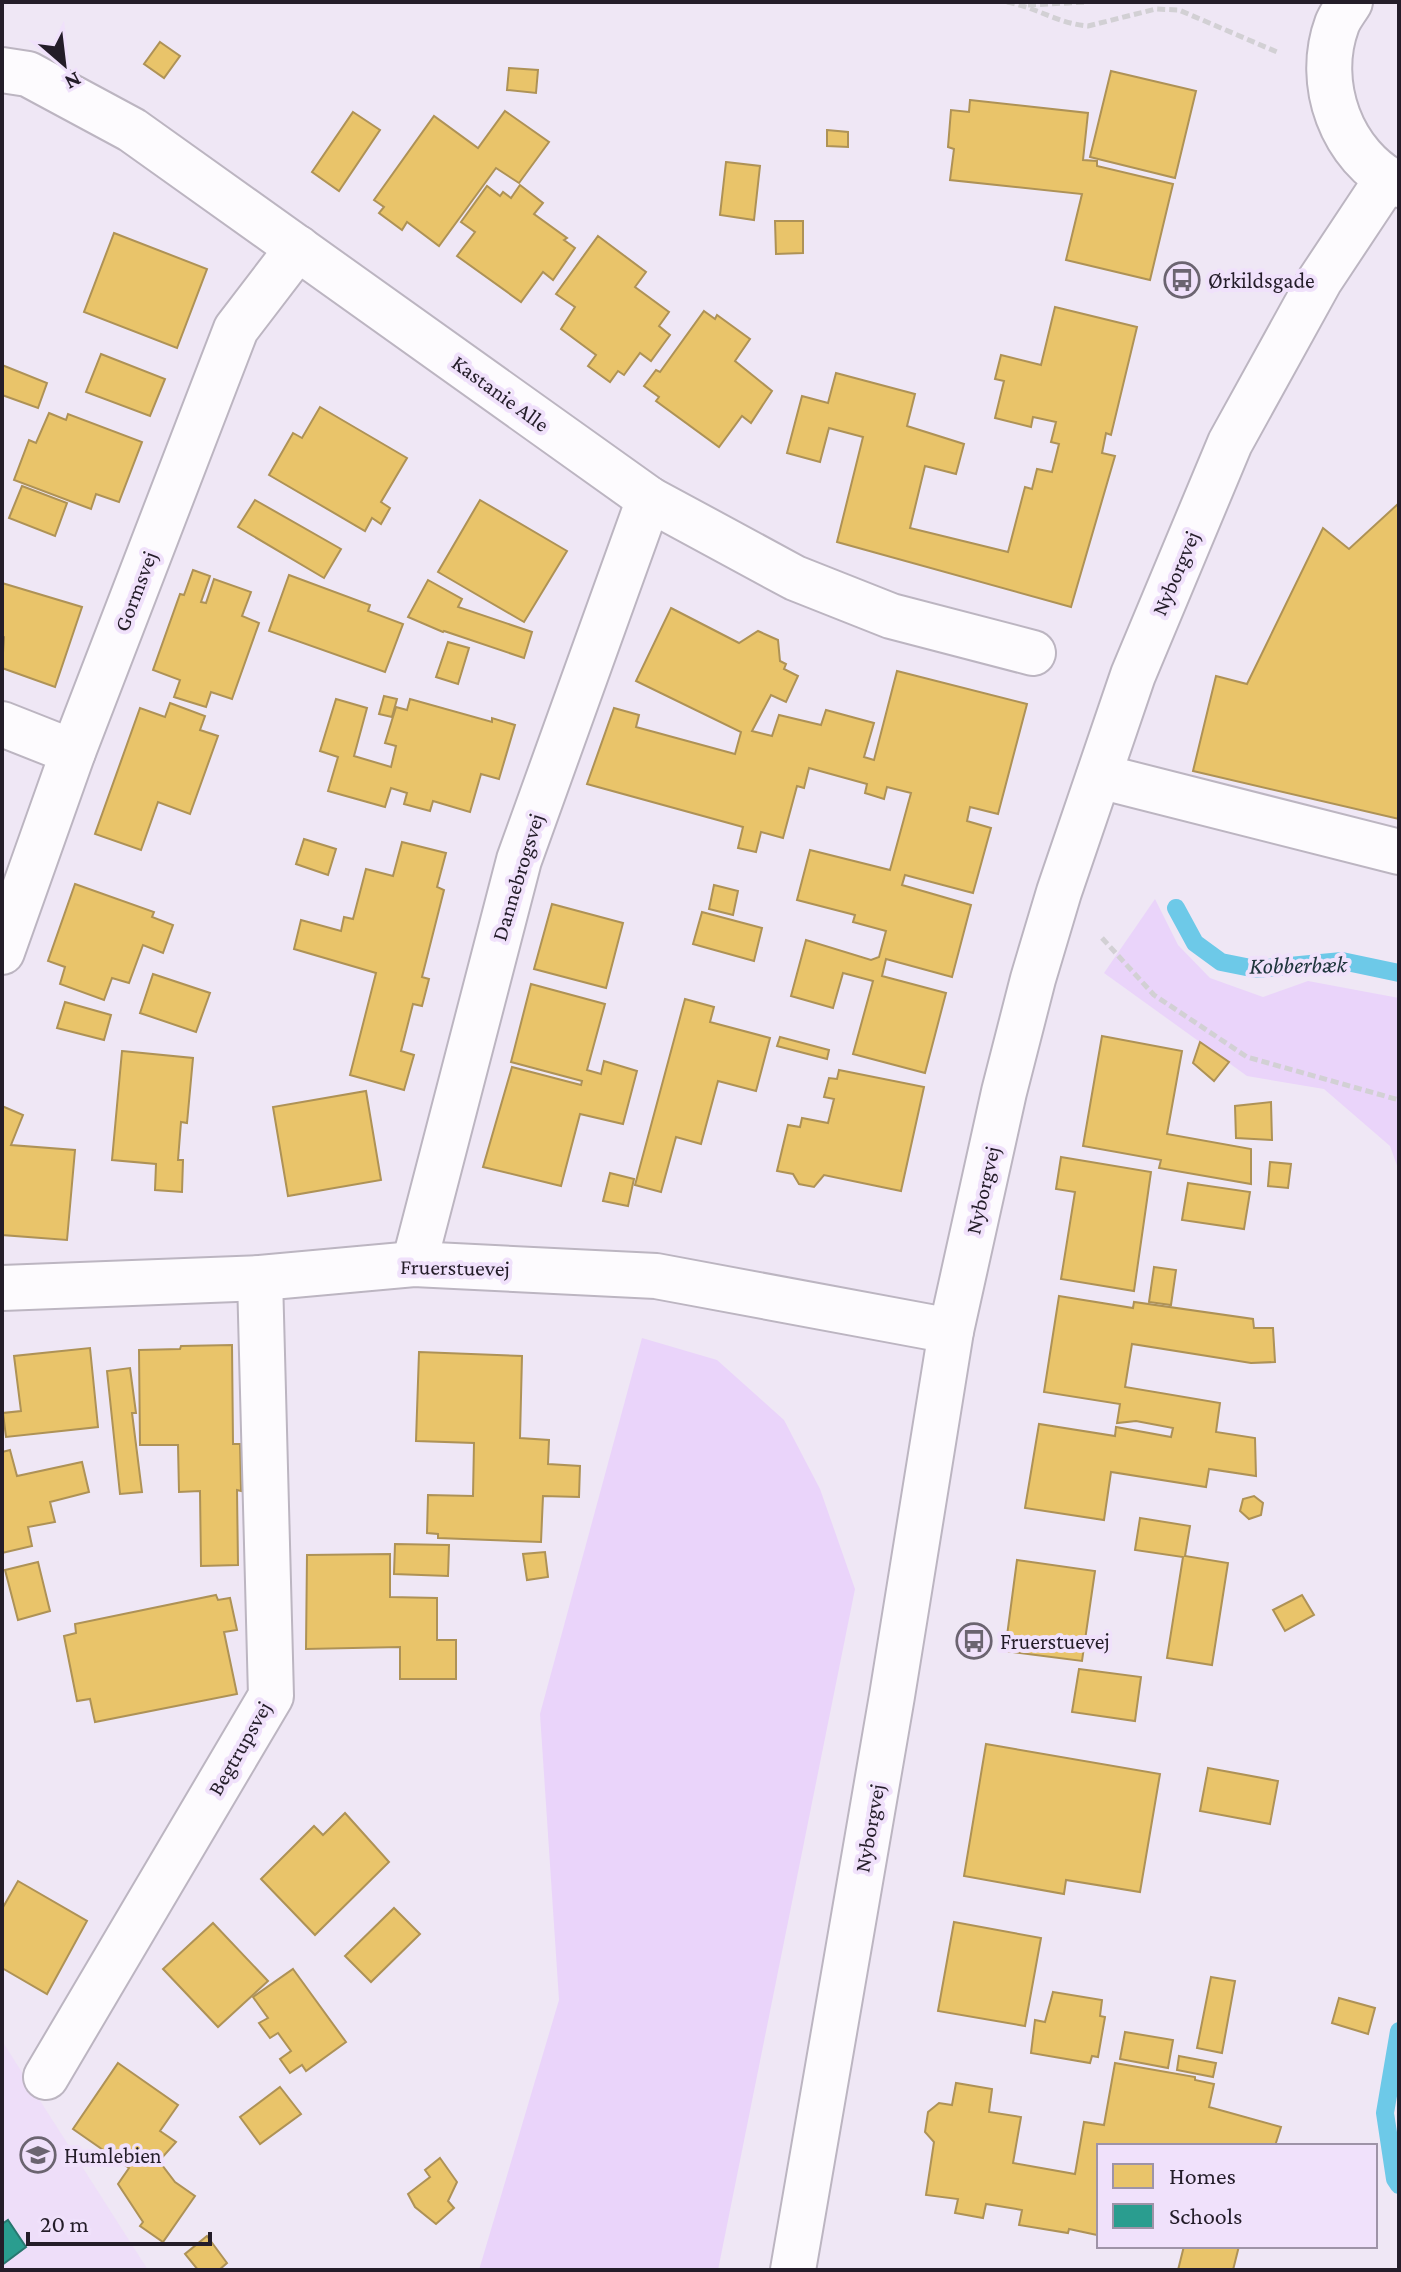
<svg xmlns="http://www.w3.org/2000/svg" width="1401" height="2272" viewBox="0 0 1401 2272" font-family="'Crimson Pro',serif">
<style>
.built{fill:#eedef9}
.green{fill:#ead4fa}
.homes{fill:#e9c46a;stroke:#ae9256;stroke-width:2}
.schools{fill:#2a9d8f;stroke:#287770;stroke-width:2}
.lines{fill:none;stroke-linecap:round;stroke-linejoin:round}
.stream{stroke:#6dc9e8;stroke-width:18}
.minor-casing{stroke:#bcb5c1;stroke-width:48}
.path{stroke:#d2d0d4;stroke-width:5;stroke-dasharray:8 4;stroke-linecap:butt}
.minor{stroke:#fdfbfe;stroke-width:44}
.labels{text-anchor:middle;stroke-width:8;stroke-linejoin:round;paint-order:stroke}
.poi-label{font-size:22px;fill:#241d29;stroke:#f0e1fb;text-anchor:start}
.street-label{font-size:22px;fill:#241d29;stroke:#f0e1fb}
.water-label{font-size:24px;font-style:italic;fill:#20363d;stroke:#f0e1fb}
</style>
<rect width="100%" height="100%" fill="#efe7f5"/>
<path class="built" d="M2,2041L148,2270H2Z"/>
<g class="green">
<path d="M1155,899L1178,945L1210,978L1263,997L1308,981L1399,998V1171L1390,1146L1324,1089L1247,1076L1104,973Z"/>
<path d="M642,1338L717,1360L784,1420L820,1489L855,1589L718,2270H479L559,2000L540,1714Z"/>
</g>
<g class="homes">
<path d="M160,42L180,56L164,78L144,64Z"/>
<path d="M509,68L538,70L536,93L507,90Z"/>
<path d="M1111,71L1196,91L1175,178L1090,157Z"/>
<path d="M970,100L1088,113L1083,160L1097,161V166L1173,184L1150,280L1066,260L1082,194L950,180L954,149L948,147L951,110L969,112Z"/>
<path d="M505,111L549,142L519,183L496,168L439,246L407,222L402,230L379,213L384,207L374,200L434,116L478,148Z"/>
<path d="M353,112L380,130L339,191L312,172Z"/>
<path d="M827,130L848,132V147L827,146Z"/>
<path d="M726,162L760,166L754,220L720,215Z"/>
<path d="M520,185L543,203L534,214L567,238L564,240L575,248L553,280L543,272L521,302L457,256L475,232L461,222L487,186L500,196L503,192L511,198Z"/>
<path d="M775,221H803V253L776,254Z"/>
<path d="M114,233L207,269L177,348L84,312Z"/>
<path d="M598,236L646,272L635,287L669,312L659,326L670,335L651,361L640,353L624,375L618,371L610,382L588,366L596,355L561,329L575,307L556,294Z"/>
<path d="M1055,307L1137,327L1111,435L1106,433L1102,453L1115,456L1071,607L837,542L863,437L829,428L820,462L787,453L802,396L828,403L836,373L915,394L907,426L964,444L956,474L925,466L910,528L1008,552L1025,487L1032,489L1037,469L1052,472L1059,444L1051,442L1056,422L1033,417L1031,427L995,418L1004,381L995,379L1001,355L1041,365Z"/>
<path d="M704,311L715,319L717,315L750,339L735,361L772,391L751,423L742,416L719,447L656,401L659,397L644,386L656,370L660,372Z"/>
<path d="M101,354L165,379L150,416L86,392Z"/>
<path d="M2,365L47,383L38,408L2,395Z"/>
<path d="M320,407L407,458L381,502L390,508L381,524L372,518L365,531L269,475L293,433L302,438Z"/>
<path d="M49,413L66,420L68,414L142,442L119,502L96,494L91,509L14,480L29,440L36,443Z"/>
<path d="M22,486L67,503L55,536L9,518Z"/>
<path d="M255,500L341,549L324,578L238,527Z"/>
<path d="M480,500L567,551L524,622L438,572Z"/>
<path d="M1399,503V819L1193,771L1216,676L1247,684L1323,528L1349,549Z"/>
<path d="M193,570L210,576L201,602L206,603L214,579L251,592L242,616L259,623L232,699L211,692L206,707L174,697L180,680L153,670L180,594L184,595Z"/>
<path d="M289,575L370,605L368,611L403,624L385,672L269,631Z"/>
<path d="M428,580L462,599L458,607L532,632L524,658L444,631L443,632L408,617Z"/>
<path d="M2,583L82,607L55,687L2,668L4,637L2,636Z"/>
<path d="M671,608L739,643L758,631L778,640L780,661L786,664L784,669L798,676L786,702L771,695L752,731L772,736L779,715L821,725L826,710L874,723L864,757L874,760L897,671L1027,704L998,814L970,807L967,821L991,828L973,893L905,875L902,885L971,905L952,977L886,959L882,976L946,993L925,1073L853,1054L873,981L843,973L833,1008L791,996L806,940L871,960L879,957L886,931L853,922L855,915L797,900L810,850L890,870L911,793L887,787L884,799L865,793L867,784L809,768L804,788L797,786L783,838L761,832L756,852L738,848L743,827L587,784L614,708L639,715L636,727L735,754L741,732L636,681Z"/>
<path d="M448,642L469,648L458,684L436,677Z"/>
<path d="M384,696L397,699L392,717L379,714Z"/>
<path d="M336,699L367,708L354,756L391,767L396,746L385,743L396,707L407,710L410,699L492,722V718L515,725L499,779L481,774L470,812L433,801L430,811L404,804L407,793L391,788L385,807L328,791L338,757L320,751Z"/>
<path d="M170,703L205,716L200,730L218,736L190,814L158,802L141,850L95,834L140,708L165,717Z"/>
<path d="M304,839L336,849L328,875L296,864Z"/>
<path d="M402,842L446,853L437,887L444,890L422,977L429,979L422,1006L413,1004L401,1051L414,1055L404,1090L350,1075L376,973L294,949L301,920L341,931L344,917L353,919L366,869L393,876Z"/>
<path d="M75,884L154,912L152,917L173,925L163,953L143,945L129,983L112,978L104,1000L60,984L65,967L48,961Z"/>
<path d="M714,885L738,891L733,915L709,909Z"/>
<path d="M552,904L623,923L606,988L534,969Z"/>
<path d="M702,912L762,928L754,961L693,944Z"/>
<path d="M153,974L210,993L196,1032L140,1013Z"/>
<path d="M531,984L605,1004L587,1070L601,1074L604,1061L637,1071L623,1124L580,1114L561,1186L483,1167L512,1067L581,1085L582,1081L511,1062Z"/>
<path d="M685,999L714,1007L710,1022L770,1038L756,1091L718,1081L701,1144L676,1137L661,1192L635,1185Z"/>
<path d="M65,1002L111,1015L104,1040L57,1028Z"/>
<path d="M1102,1036L1182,1051L1167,1134L1251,1149V1184L1159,1168L1161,1160L1083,1146Z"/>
<path d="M780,1037L829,1050L827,1059L777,1046Z"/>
<path d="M1200,1042L1229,1062L1214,1081L1193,1063Z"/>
<path d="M122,1051L193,1058L187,1123L181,1122L178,1160H183L182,1192L155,1190L156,1164L112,1160Z"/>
<path d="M839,1070L924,1087L901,1191L824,1175L814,1187L799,1184L793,1174L777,1171L788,1125L800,1127L802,1118L828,1123L834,1099L824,1097L829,1078L837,1079Z"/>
<path d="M366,1091L381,1180L288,1196L273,1107Z"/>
<path d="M1271,1102L1272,1140L1236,1138L1235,1106Z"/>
<path d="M2,1106L23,1115L11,1145L75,1150L67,1240L2,1235Z"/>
<path d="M1061,1157L1151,1172L1134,1291L1061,1279L1075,1192L1056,1189Z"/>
<path d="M1270,1162L1291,1164L1288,1188L1268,1186Z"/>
<path d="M610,1173L634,1179L628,1206L603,1201Z"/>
<path d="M1188,1183L1250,1192L1244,1229L1182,1220Z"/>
<path d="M1154,1267L1176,1270L1171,1305L1149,1302Z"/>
<path d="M1059,1296L1133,1308L1134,1302L1253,1319L1254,1328H1273L1275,1362L1251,1363L1132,1344L1125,1387L1220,1403L1216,1432L1255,1438L1256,1476L1209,1469L1206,1487L1111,1472L1104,1520L1025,1508L1039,1424L1115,1436L1116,1427L1171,1437L1173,1428L1136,1421L1117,1423L1120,1404L1044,1392Z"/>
<path d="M232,1345L233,1444H240L241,1491L237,1490L238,1565L201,1566L200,1491L179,1492L178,1445H140L139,1350L180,1349L181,1346Z"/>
<path d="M90,1348L98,1427L6,1437L3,1413L21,1411L14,1356Z"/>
<path d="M419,1352L522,1356L520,1438L549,1440L548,1464L580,1466L579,1497L543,1496L541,1542L438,1538V1534L427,1533L428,1495L473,1496L474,1443L416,1441Z"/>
<path d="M130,1368L136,1413H132L142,1492L120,1494L107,1371Z"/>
<path d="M10,1450L17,1476L82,1462L89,1492L50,1502L55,1522L28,1527L32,1546L2,1553V1452Z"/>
<path d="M1254,1496L1263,1503L1261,1515L1249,1519L1240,1511L1243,1499Z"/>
<path d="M1140,1518L1190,1526L1185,1556L1228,1563L1212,1665L1167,1658L1183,1557L1135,1550Z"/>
<path d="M395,1544L449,1545L448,1576L394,1574Z"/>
<path d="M545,1552L548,1577L527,1580L523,1554Z"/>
<path d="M390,1554V1597L437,1598V1640H456V1679H400V1647L306,1649L307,1555Z"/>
<path d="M1017,1560L1095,1571L1082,1661L1005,1651Z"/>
<path d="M38,1562L50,1611L18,1620L5,1570Z"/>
<path d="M216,1595L218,1600L230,1598L237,1630L224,1632L237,1694L95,1722L90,1699L77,1701L64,1636L76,1633L75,1624Z"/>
<path d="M1302,1595L1314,1615L1285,1631L1273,1610Z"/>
<path d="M1079,1669L1141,1677L1135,1721L1072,1712Z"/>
<path d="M986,1744L1160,1774L1140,1892L1066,1880L1064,1894L964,1876Z"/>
<path d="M1208,1768L1278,1781L1270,1824L1200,1811Z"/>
<path d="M345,1813L389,1862L315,1935L261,1879L314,1826L323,1835Z"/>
<path d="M18,1881L87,1921L47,1994L2,1968V1909Z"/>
<path d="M394,1908L420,1934L371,1982L345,1956Z"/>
<path d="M954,1922L1041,1938L1025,2026L938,2011Z"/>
<path d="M213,1923L268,1981L218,2027L163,1969Z"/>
<path d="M293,1969L346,2042L306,2071L302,2065L290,2073L280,2059L291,2051L278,2033L270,2038L259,2023L268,2018L253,1997Z"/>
<path d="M1211,1977L1235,1981L1222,2053L1197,2048Z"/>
<path d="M1053,1992L1102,2000L1100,2016L1105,2017L1098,2057L1092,2056L1090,2063L1031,2053L1035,2020L1045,2022Z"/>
<path d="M1339,1998L1375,2008L1368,2034L1332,2023Z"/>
<path d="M1125,2032L1173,2040L1168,2068L1120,2059Z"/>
<path d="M1179,2056L1216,2063L1213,2077L1177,2070Z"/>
<path d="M118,2063L178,2105L160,2131L176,2142L159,2161L175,2182L195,2196L163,2242L140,2226L143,2222L118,2184L129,2168L73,2129Z"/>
<path d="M1115,2063L1195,2077V2080L1214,2084L1209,2107L1281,2127L1275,2146H1099L1097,2235L1069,2229L1068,2233L1019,2225L1022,2210L986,2204L983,2218L955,2213L958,2199L926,2195L934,2142L925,2132L928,2112L939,2103L952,2105L956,2083L992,2089L989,2112L1021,2117L1013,2163L1075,2174L1084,2122L1104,2125Z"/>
<path d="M280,2087L301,2114L260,2144L240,2117Z"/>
<path d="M440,2158L457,2182L448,2201L454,2208L436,2224L415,2207L408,2194L430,2177L425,2170Z"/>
<path d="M207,2236L227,2263L219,2270H198L185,2254Z"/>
<path d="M1184,2246H1239L1233,2270H1178Z"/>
</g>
<path class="schools" d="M8,2220L26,2247L2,2265V2224Z"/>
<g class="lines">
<g class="stream">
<path d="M1176,908L1195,943L1221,962L1256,969L1342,961L1399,973"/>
<path d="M1399,2031L1385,2113L1395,2179L1399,2185"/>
</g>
<defs>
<g id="minor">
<path d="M1350,2C1346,9 1340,16 1337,24C1315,83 1341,157 1399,185"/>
<path d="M2,70L28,74L132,130L649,499L795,578L891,616L1033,653"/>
<path d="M2,724L73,752"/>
<path d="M1099,776L1399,852"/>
<path d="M2,952L73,752L236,329L298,248"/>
<path d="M414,1264L519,860L649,499"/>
<path d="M2,1288L260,1278L414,1264L656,1276L951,1331"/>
<path d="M46,2077L271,1696L260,1278"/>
<path d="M793,2270L892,1696L951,1331L1004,1092L1033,979L1059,892L1133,675L1230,443L1320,280L1387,179"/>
</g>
</defs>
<use href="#minor" class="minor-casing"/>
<g class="path">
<path d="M1007,2C1035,7 1060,24 1088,26L1156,9L1179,10L1277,52"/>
<path d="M1028,5L1087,2"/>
<path d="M1102,938L1154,995L1247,1057L1399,1100"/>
</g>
<use href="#minor" class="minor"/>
</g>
<defs>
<symbol id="bus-ring" viewBox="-11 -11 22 22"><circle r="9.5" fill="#f0e1fb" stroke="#6b6470" stroke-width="1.5"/><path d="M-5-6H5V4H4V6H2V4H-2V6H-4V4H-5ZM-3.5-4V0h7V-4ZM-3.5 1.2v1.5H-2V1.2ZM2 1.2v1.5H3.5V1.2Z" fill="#6b6470"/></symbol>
<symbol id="school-ring" viewBox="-11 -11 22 22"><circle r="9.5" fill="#f0e1fb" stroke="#6b6470" stroke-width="1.5"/><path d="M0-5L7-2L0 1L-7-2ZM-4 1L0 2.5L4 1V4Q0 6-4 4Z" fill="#6b6470"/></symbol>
</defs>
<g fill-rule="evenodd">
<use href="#bus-ring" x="1162" y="260" width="40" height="40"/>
<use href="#bus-ring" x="954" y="1621" width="40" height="40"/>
<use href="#school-ring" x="18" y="2135" width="40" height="40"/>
</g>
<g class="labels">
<g class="poi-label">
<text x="1208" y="288">Ørkildsgade</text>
<text x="1000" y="1649">Fruerstuevej</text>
<text x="64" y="2163">Humlebien</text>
</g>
<g class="street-label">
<text transform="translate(501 393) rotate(36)" y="8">Kastanie Alle</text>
<text transform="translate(1175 573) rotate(-67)" y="8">Nyborgvej</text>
<text transform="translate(135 591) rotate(-69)" y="8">Gormsvej</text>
<text transform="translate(517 877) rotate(-73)" y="8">Dannebrogsvej</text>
<text transform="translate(982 1190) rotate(-77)" y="8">Nyborgvej</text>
<text transform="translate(455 1267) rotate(1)" y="8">Fruerstuevej</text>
<text transform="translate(239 1748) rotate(-60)" y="8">Begtrupsvej</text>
<text transform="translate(869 1828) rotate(-80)" y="8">Nyborgvej</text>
</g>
<g class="water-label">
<text transform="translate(1298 965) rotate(-1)" y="8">Kobberbæk</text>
</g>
</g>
<rect width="1401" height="2272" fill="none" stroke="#241d29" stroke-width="8"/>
<rect x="1097" y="2144" width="280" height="104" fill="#f0e1fb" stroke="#9e93a7" stroke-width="2"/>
<rect x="1113" y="2164" width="40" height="24" fill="#e9c46a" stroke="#9e93a7" stroke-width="2"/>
<text x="1169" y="2184" font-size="24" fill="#241d29">Homes</text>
<rect x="1113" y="2204" width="40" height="24" fill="#2a9d8f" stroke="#9e93a7" stroke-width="2"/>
<text x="1169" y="2224" font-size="24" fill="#241d29">Schools</text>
<g transform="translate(64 64) rotate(152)" stroke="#f0e1fb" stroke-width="6" paint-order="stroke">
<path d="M0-6L14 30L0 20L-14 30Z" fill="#241d29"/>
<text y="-12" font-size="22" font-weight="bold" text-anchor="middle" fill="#241d29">N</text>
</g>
<path d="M28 2232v12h182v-12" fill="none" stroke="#241d29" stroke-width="4"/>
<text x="40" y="2232" font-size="24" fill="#241d29" stroke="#f0e1fb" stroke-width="6" paint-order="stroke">20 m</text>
</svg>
